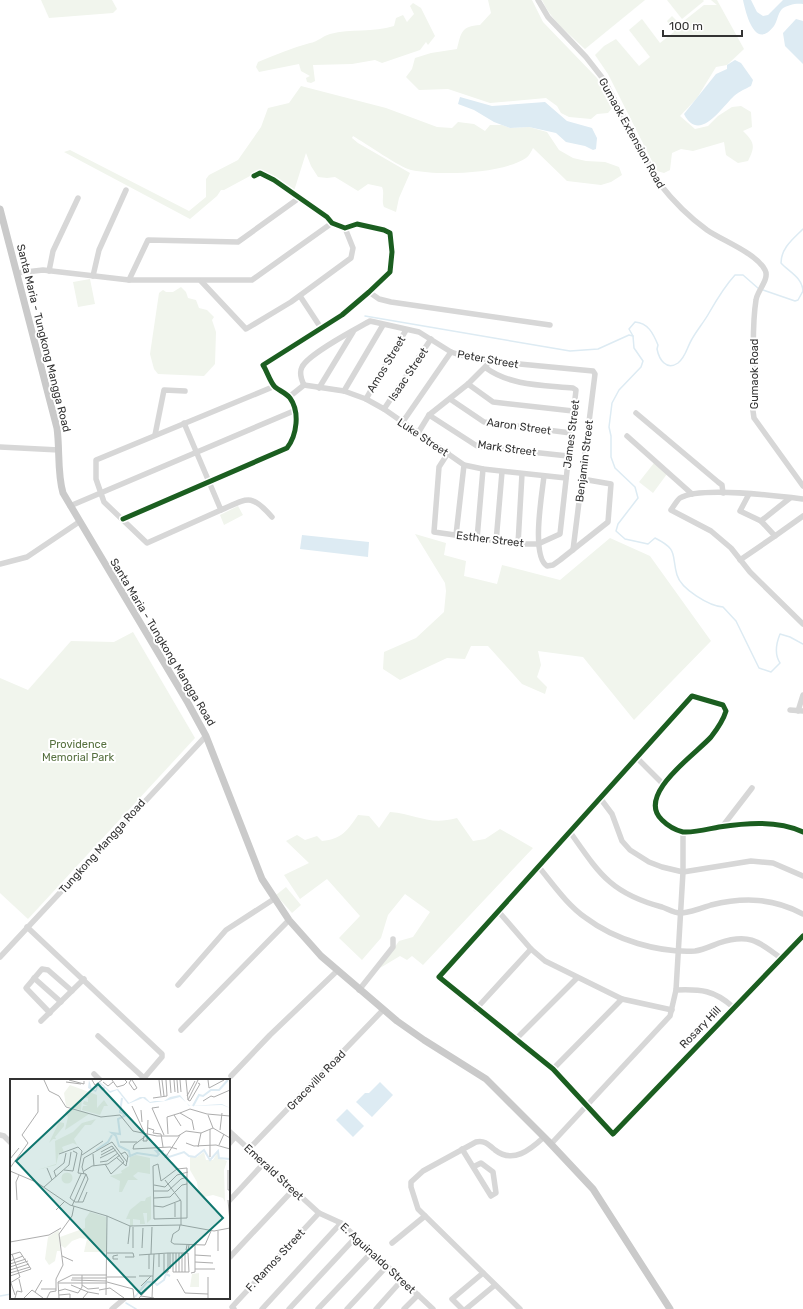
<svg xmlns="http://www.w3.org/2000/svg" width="803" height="1309" viewBox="0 0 803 1309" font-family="Rubik,sans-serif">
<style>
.green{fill:#f1f5ed}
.water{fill:#ddebf3}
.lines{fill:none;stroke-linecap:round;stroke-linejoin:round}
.stream{stroke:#ddebf3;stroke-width:1.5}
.minor{stroke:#d7d7d7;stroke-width:5.5}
.major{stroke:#cacaca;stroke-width:7}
.cycleway-casing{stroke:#fff;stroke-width:8}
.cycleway{stroke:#1b5e20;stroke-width:5}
.labels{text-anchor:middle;stroke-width:4;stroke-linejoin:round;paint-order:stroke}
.street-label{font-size:11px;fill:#333;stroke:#fff}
.park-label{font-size:11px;fill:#56703f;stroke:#fff}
.inset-river{fill:none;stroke:#ddebf3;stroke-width:2}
.inset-road{fill:none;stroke:#adadad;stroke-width:1}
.view{fill:#0f766e;fill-opacity:0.15;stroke:#0f766e;stroke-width:2}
.inset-edge{fill:none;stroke:#333;stroke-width:2}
</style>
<rect width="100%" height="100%" fill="#fff"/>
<g class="green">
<path d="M41,0H112L117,9L113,13L49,18Z"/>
<path d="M488,0H532L543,22L597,78L613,107L608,113L597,114L591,119L569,117L561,113L557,106L546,98L490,103L448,89L419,90L406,77L412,69L415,58L431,53L457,49C461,33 461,26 480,25L491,13Z"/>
<path d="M542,0H645L585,49C570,35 550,19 542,0Z"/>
<path d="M667,0H703L704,1L682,19Z"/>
<path d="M711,0H717L744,49L727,65L716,67L697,98L680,116L695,129L708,126L718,116L732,107L741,106L751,112L752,127L743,131C754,142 756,146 748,161L738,163L726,155L724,142L693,151L681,149L672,153L670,170L664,173L657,171L608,74L595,55L604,46L616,39L639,66L650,57L629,30L642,19L660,43L674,32L667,21L672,16L680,24L704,5H717Z"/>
<path d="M413,3L421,8L435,36L428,45L426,42L420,50L382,63L375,60L352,64L313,65L315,81L311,83L307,82L306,78L310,76L301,71L299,64L259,72L256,67L258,62C275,55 292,48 310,43C317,42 323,36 330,34C351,28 373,33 394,26L396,18L403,15L407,22L414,14L410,6Z"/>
<path d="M301,86L386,108L437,127L452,128L458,122L474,124L485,131L490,125H502L510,128L529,127L547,132L559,150L573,158L586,161L605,162L619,167L622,175L611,182L601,185L567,181L533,148C531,152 529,156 526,158C502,174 439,176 411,170C401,168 365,143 353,136L352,138L358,143L410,173L399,198L396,212L384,207C381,200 385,194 382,187L368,184L358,191L335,177L327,178L318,177L311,166L306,153L294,191L275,178L259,171L224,190H221L217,196L190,219L64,152L70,150L189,211L206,197V179L209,175L238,160L261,127L268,108L289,103Z"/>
<path d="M90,279L95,304L78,307L73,282Z"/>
<path d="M181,287L186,292L188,298L196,300L199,308L207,310L214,317L212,320L216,332L215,364L204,376L158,374L154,369L150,354L159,293L163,290L166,292H173Z"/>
<path d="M654,463L667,474L653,493L639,482Z"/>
<path d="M238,506L243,515L224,525L220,515Z"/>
<path d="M415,534L446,543L444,555L466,561L464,576L497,584L502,565L560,580L610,538L650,556L711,641L634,720L583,657L538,651L541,665L537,677L547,687L545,694L522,684L488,646H471L465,659L447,658L400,680L383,669L384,652L416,638L444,612L446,591L445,583Z"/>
<path d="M133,632L195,738L28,919L0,893V678L28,690L71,641L114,642Z"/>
<path d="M390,812C417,814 428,826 457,818L473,841L485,839L500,829L533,848L423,965L412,956L407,960L400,956L380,968L399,941L413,937L430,912L405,894L388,915L381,938L362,960L339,938L360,916L327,879L300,899L284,875L309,863L286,841L297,835L305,840L317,836L322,841C342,839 347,831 358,815L369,816L379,828Z"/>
<path d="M286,887L301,905L292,913L276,895Z"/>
</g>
<g class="water">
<path d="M743,0H751L757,12L763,16L768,15L783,0H803V4C796,3 787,5 782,9C778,13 777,22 774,26C755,51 746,14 743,0Z"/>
<path d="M796,19L803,21V64L785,46L783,33Z"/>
<path d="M735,60L741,63L753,80L751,86C745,89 740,91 734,96C722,107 699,144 684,114L716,74L727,69V65Z"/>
<path d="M460,97L492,106L545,102L567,121L592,128L597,138L596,149L593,150L585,146L566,142L556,133L529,127L510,128L494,122L474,110L458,104Z"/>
<path d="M302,535L369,542L368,557L300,549Z"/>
<path d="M380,1082L393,1095L372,1117L356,1102L365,1093H369Z"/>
<path d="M347,1109L364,1126L353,1137L336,1120Z"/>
</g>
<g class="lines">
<g class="stream">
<path d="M803,229C793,239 781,248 781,263C789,272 802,277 803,291"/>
<path d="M759,289L743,275H735C724,287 717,299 709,313C704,322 697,330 692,339C687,347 686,357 678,363C666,371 659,359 657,349L658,345C653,333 648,323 635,322L629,329L633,336L634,348L643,361L641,367L619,390L612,403L609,427L611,436V457L615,468L635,487L638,498L618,524L616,531L625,539L648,544L655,538C679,550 671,554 677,575C681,589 709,606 723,607L736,621L759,668L771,672L780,663C774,654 776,644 780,634L790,637L803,644"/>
<path d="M763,290L795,301L798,300L803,291"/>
<path d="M365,316L570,351L598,349L629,335L633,336"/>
<path d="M0,1296L11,1294"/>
<path d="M126,1303L136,1309"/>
</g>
<g class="minor">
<path d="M538,0L548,17L586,57L604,80L659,183C673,201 689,217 707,230C723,241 756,253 765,270C770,279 757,291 756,300C750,337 756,374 753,411L754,418L803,486"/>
<path d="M49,271L53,251L78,198"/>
<path d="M17,273L43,270L129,280H252L332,223"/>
<path d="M93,276L99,250L126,190"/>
<path d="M129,280L148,240L238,242L299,198"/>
<path d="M201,281L246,329L291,302L351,258L353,248L345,228"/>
<path d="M369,292L379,299L391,302L550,325"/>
<path d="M300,296L321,328"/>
<path d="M468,384L493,402L573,411"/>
<path d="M304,385C301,379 299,373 302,367C308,354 356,329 370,321L419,332L451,352L460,355L509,363L593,371L595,374L573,550"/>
<path d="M304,385L344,391L366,399L384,409L464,465L483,469L566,478"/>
<path d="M319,388L353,332"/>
<path d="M344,391L383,325"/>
<path d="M289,397L304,385"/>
<path d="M366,399L406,330"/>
<path d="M450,399L484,422L571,433"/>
<path d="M384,409L431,339"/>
<path d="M636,413L718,482L722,485L723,493"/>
<path d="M429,415L477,446L568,456"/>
<path d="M184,423L221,510C248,498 251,493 272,517"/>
<path d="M402,423L451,352"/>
<path d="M418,433L429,415L468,384L487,365"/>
<path d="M155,435L164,390L185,391"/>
<path d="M627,436L692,494"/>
<path d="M0,447L59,450"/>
<path d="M448,453L439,467L434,532L518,544H538L560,534L576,390L573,388C543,385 511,386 486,368"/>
<path d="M544,476C542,494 531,556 547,566L553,565L560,560L608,522L611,484L582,479"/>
<path d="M749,494L740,511L761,521"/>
<path d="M790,498L761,521L775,536L803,516"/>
<path d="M803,499C779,496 700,486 680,498C677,500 674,506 671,510L711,531L731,548L750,572L803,624"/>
<path d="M70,506L296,410"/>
<path d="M221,510L147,543L104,502L96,479V460L275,386"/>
<path d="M123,519L287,448C297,435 300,412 290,398C286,393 280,391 275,387C270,382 267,371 263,365L342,315L369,292L390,272L392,252L390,233L384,230L357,224L345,228L332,223L327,217L274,180L260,173L254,176"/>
<path d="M456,535L464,465"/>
<path d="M477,539L483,469"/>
<path d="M496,542L502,472"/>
<path d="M518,544L522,474"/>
<path d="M740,560L775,536"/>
<path d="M0,564L27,557L79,522"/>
<path d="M790,710L803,711"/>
<path d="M798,711L803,695"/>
<path d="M636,757L663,784"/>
<path d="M600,798L612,814L622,841L630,850L649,862L662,867L683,872L751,861L773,863L803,876"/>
<path d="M722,827L752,788"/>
<path d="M570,832C599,873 610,893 662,907C668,909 675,914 682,913C692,912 702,908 711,905C744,897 773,898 803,914"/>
<path d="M803,832C777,820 746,823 719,827C708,829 694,833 683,832C675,830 667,825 662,820C635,795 697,753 711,737C718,728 723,721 726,711L723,705L692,696L439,977L553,1069L613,1134L803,936"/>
<path d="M538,866C553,884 567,905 586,918C615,940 659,953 695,951C703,950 711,946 719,943C749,933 758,941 782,959"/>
<path d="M498,911L531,949L545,961L622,999L672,1010"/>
<path d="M27,927L162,1054V1057L144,1078L98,1036"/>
<path d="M0,957L206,736"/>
<path d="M34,978L61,1002"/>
<path d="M178,985L226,930L274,899"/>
<path d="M359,990L393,947V939"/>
<path d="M676,990C701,989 714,990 733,1007"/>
<path d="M476,1009L531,949"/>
<path d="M50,1013L26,988L42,969L48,970L72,991"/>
<path d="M41,1021L84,979"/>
<path d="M181,1030L289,920"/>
<path d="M516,1039L577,978"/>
<path d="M553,1069L622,999"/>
<path d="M94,1074L100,1080"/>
<path d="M231,1076L270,1035L337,971"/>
<path d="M229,1131L319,1213L341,1223L433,1309"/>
<path d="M0,1135L4,1136L11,1143"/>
<path d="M229,1144L235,1137"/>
<path d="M551,1144L670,1016L676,990L683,872V832"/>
<path d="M249,1149L383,1010"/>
<path d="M462,1149L491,1196L496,1193L493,1172L481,1163L473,1167"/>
<path d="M229,1201L264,1163"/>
<path d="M392,1243L425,1216"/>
<path d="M230,1257L293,1190"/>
<path d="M112,1309L125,1298"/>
<path d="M234,1309L232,1307L319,1213"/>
<path d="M262,1309L341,1223"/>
<path d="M289,1309L356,1237"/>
<path d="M318,1309L372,1252"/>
<path d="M347,1309L387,1266"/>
<path d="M376,1309L402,1280"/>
<path d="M404,1309L418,1295"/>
<path d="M462,1309L452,1299L483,1273"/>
<path d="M466,1309L495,1285"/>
<path d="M520,1309L418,1209L411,1187V1182L423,1171L476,1142C484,1140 488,1144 495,1150C513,1164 530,1150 544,1137"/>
</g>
<path class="major" d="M0,209L57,428C60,450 57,472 63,493L188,703L206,736L262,879L289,920L321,956L397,1021L424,1040L486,1079L548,1141L593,1189L670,1309"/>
<defs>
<g id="cycleway">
<path d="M123,519L287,448C297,435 300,412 290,398C286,393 280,391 275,387C270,382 267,371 263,365L342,315L369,292L390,272L392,252L390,233L384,230L357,224L345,228L332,223L327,217L274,180L260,173L254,176"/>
<path d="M803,832C777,820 746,823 719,827C708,829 694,833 683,832C675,830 667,825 662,820C635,795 697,753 711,737C718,728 723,721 726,711L723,705L692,696L439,977L553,1069L613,1134L803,936"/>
</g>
</defs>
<use href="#cycleway" class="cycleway-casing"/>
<use href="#cycleway" class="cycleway"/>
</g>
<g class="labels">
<g class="street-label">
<text transform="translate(632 133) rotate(61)" y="4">Gumaok Extension Road</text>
<text transform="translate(44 338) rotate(76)" y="4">Santa Maria - Tungkong Mangga Road</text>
<text transform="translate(488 359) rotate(10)" y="4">Peter Street</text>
<text transform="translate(386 364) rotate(-59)" y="4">Amos Street</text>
<text transform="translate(408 374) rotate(-56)" y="4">Isaac Street</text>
<text transform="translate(754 374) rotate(-90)" y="4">Gumaok Road</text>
<text transform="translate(519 426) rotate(8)" y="4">Aaron Street</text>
<text transform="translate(571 434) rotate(-83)" y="4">James Street</text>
<text transform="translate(423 437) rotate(34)" y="4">Luke Street</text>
<text transform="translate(507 448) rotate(8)" y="4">Mark Street</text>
<text transform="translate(584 461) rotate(-83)" y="4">Benjamin Street</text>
<text transform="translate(490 539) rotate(7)" y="4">Esther Street</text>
<text transform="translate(163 642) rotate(59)" y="4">Santa Maria - Tungkong Mangga Road</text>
<text transform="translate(102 846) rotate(-48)" y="4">Tungkong Mangga Road</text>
<text transform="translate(700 1027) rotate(-46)" y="4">Rosary Hill</text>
<text transform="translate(316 1080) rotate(-46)" y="4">Graceville Road</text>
<text transform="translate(274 1172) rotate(43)" y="4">Emerald Street</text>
<text transform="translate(378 1258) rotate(43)" y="4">E. Aguinaldo Street</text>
<text transform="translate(275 1260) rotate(-47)" y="4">F. Ramos Street</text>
</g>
<g class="park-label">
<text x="78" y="748">Providence<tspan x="78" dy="13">Memorial Park</tspan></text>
</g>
</g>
<g transform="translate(10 1079)">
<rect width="220" height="220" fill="#fff"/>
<path d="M60,6L87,16V29L94,21L98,27H94L90,36L72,31L73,27H78L73,25L74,22L78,23V19L72,18L71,31L56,27L54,14ZM58,30L75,33L79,35L55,51L58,38L55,33ZM86,40L81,46H75L64,60L67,66L63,64L52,68L54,73L49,74L46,86L27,91L46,85L45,62L63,53L72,44ZM49,43L54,44V47L45,58L46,60H43L39,64ZM194,73L196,81H203L208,73L209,79L217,82L214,91L215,123L213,119L203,116L194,118L188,111L187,103L180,91V78H187ZM126,76L140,79V95L128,93L123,97L128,101H118L112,113H109L110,102L100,97L112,94L111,92L119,87L120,78ZM51.5 99a5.5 5.5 0 1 1 11 0a5.5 5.5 0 1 1-11 0ZM141,117V140L137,144V134H133L135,145H130V141L123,140V147H120V140H116L120,131L131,122H135L136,119ZM80,133L96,138L97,173H74L77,160L70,159L62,162L55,169L50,166V158L75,149V140ZM49,151L50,172H47L45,182L39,186L35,180L38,158ZM189,194V208H180L182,195Z" fill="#f1f5ed"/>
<path d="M79,1L82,10L86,11V6L90,3L100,12L108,10L119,24L130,18H135L140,23L145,22H154L160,18L170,16L179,27L212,25L220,29L212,26L180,27L170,18L155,22L140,24L133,19L118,25L107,11L100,14L95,9V12L91,11L89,8H94L89,5L86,13L78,9Z" fill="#ddebf3"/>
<path class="inset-river" d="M112,19L110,33L116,36L108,40L110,55L102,54L106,57L109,67L119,72L120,77L127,74L147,77L149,75L146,72H154M183,27L189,16L193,17L201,11H209L218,1M86,71L98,63L102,56M155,75L159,78L174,73L179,77L185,78L194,71L200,81L208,72L209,79L220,80M144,203L147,206L154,201L156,195L160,197M125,218L137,203H142"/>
<path class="inset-road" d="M34,1L39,12L49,17L56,28L91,38L110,36L123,52L147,57H168L176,52L191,54L203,49L220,59M59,1L74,5V2M82,1L85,6L92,1M102,1L107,8L114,6L117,3L115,1M121,1L119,4L124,11L127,9L122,1M149,1L151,17M152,1L154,17M160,1L161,14M164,1L165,13M167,1L168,14M170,1L171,13M176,1L178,21M198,1L199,9L214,1M56,3L71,5M93,3L98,7L103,3M177,17L185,2M143,19L157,17L156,1M178,21L180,22L183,17L190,5L188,4M178,21L188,1M193,22L201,17L204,18L220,11M122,27L135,55M149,28L142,29L154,56M131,31L132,43M170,34L180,30L197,35L220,37M164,36L171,47M198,36L203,49M138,49L144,51L143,54L151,55L153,68M210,51L212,34M158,55L157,38L170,34L182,41L184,51M137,56L124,66L123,70L160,68L167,70M134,57L133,62H137L138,41M110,63H127M176,64L184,67L206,66L220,70M209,66L214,55M188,68L191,54M91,73L102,67L114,83L101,95L95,85M49,75L68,68L72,72L68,94L76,95L78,100L68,123M83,75L84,87M72,76L93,62M91,76L104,69M200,78V50M90,79L106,71M107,79L116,87L118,77L115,73L111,75M155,79L170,56M0,80L9,69M90,83L97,82L108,74M148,85L151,102L167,90L177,89V139L144,140L143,87ZM0,89L18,64L12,56L28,33V16M37,89L42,101M54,91L63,92L67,74L63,72M218,91V111H220M0,92L26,103L60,126L97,137L120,147L171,146L204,152L220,149M74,92L82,87L98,85L110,76M71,95L60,119L65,123H73L77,113M74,95L72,88L74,79L102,63L117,83M46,98L44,92L54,84L56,74M155,101L171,122V146M144,106L155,108L167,96L178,93M34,108L59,86L61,73M144,112H158L171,100L177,98M144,119L160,118L172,106L177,105M7,121L6,103L9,96M218,121L220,143M62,127L76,95M144,127L153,128L171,121M46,131L55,122M165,138V124M170,146L169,151L163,155L161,163L164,165L195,166L201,152M208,152V172M0,163L39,156L51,149M118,165L120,147M177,166L176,171H178L179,166M123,169V148M132,169L133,149M97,174H123L124,178H115M166,174V193M169,174V193M172,174V193M175,174V193M139,175V190M141,175L142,148M154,175V193H158V174M0,176L10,173L21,190L0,197M129,176L158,174H178L179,193H163V174M185,176L201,177M52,177L63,182M108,180H103V177L108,176M0,182L13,177M185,183L203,184M0,185L16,180M0,188L18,182M149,188V175M160,190V174M185,190H205M0,191L19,185M0,194L20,188M181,194L185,193V166M129,197H143M97,198H126M198,198V219M62,199H97M167,200L175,214L198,215M61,201L97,202M97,203L123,210L124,219M0,204L10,198L2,175M1,204L5,216M48,204H97M61,206L78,213M72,206L78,210L89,209M131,207L141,197M31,210H46M89,211L100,209L114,219M48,212L55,210L68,214L72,208V196M25,213L32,201M49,216L60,215V219M96,216L97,137M131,217L144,219M5,219L7,212L12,213L9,200M14,219L22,211L33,219M37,219L40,213L46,212V200L53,186L49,155L62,137L64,127M49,219L48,203L62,196H97M73,219L78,213L89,215M129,219L141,206M142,219L144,175"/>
<path class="view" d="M88,5L213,139L131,215L6,82Z"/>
<rect width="220" height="220" class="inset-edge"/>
</g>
<path d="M663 30v6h79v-6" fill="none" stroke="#333333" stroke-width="2"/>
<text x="669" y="30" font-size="12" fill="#333333" stroke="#ffffff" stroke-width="3" paint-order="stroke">100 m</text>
</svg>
